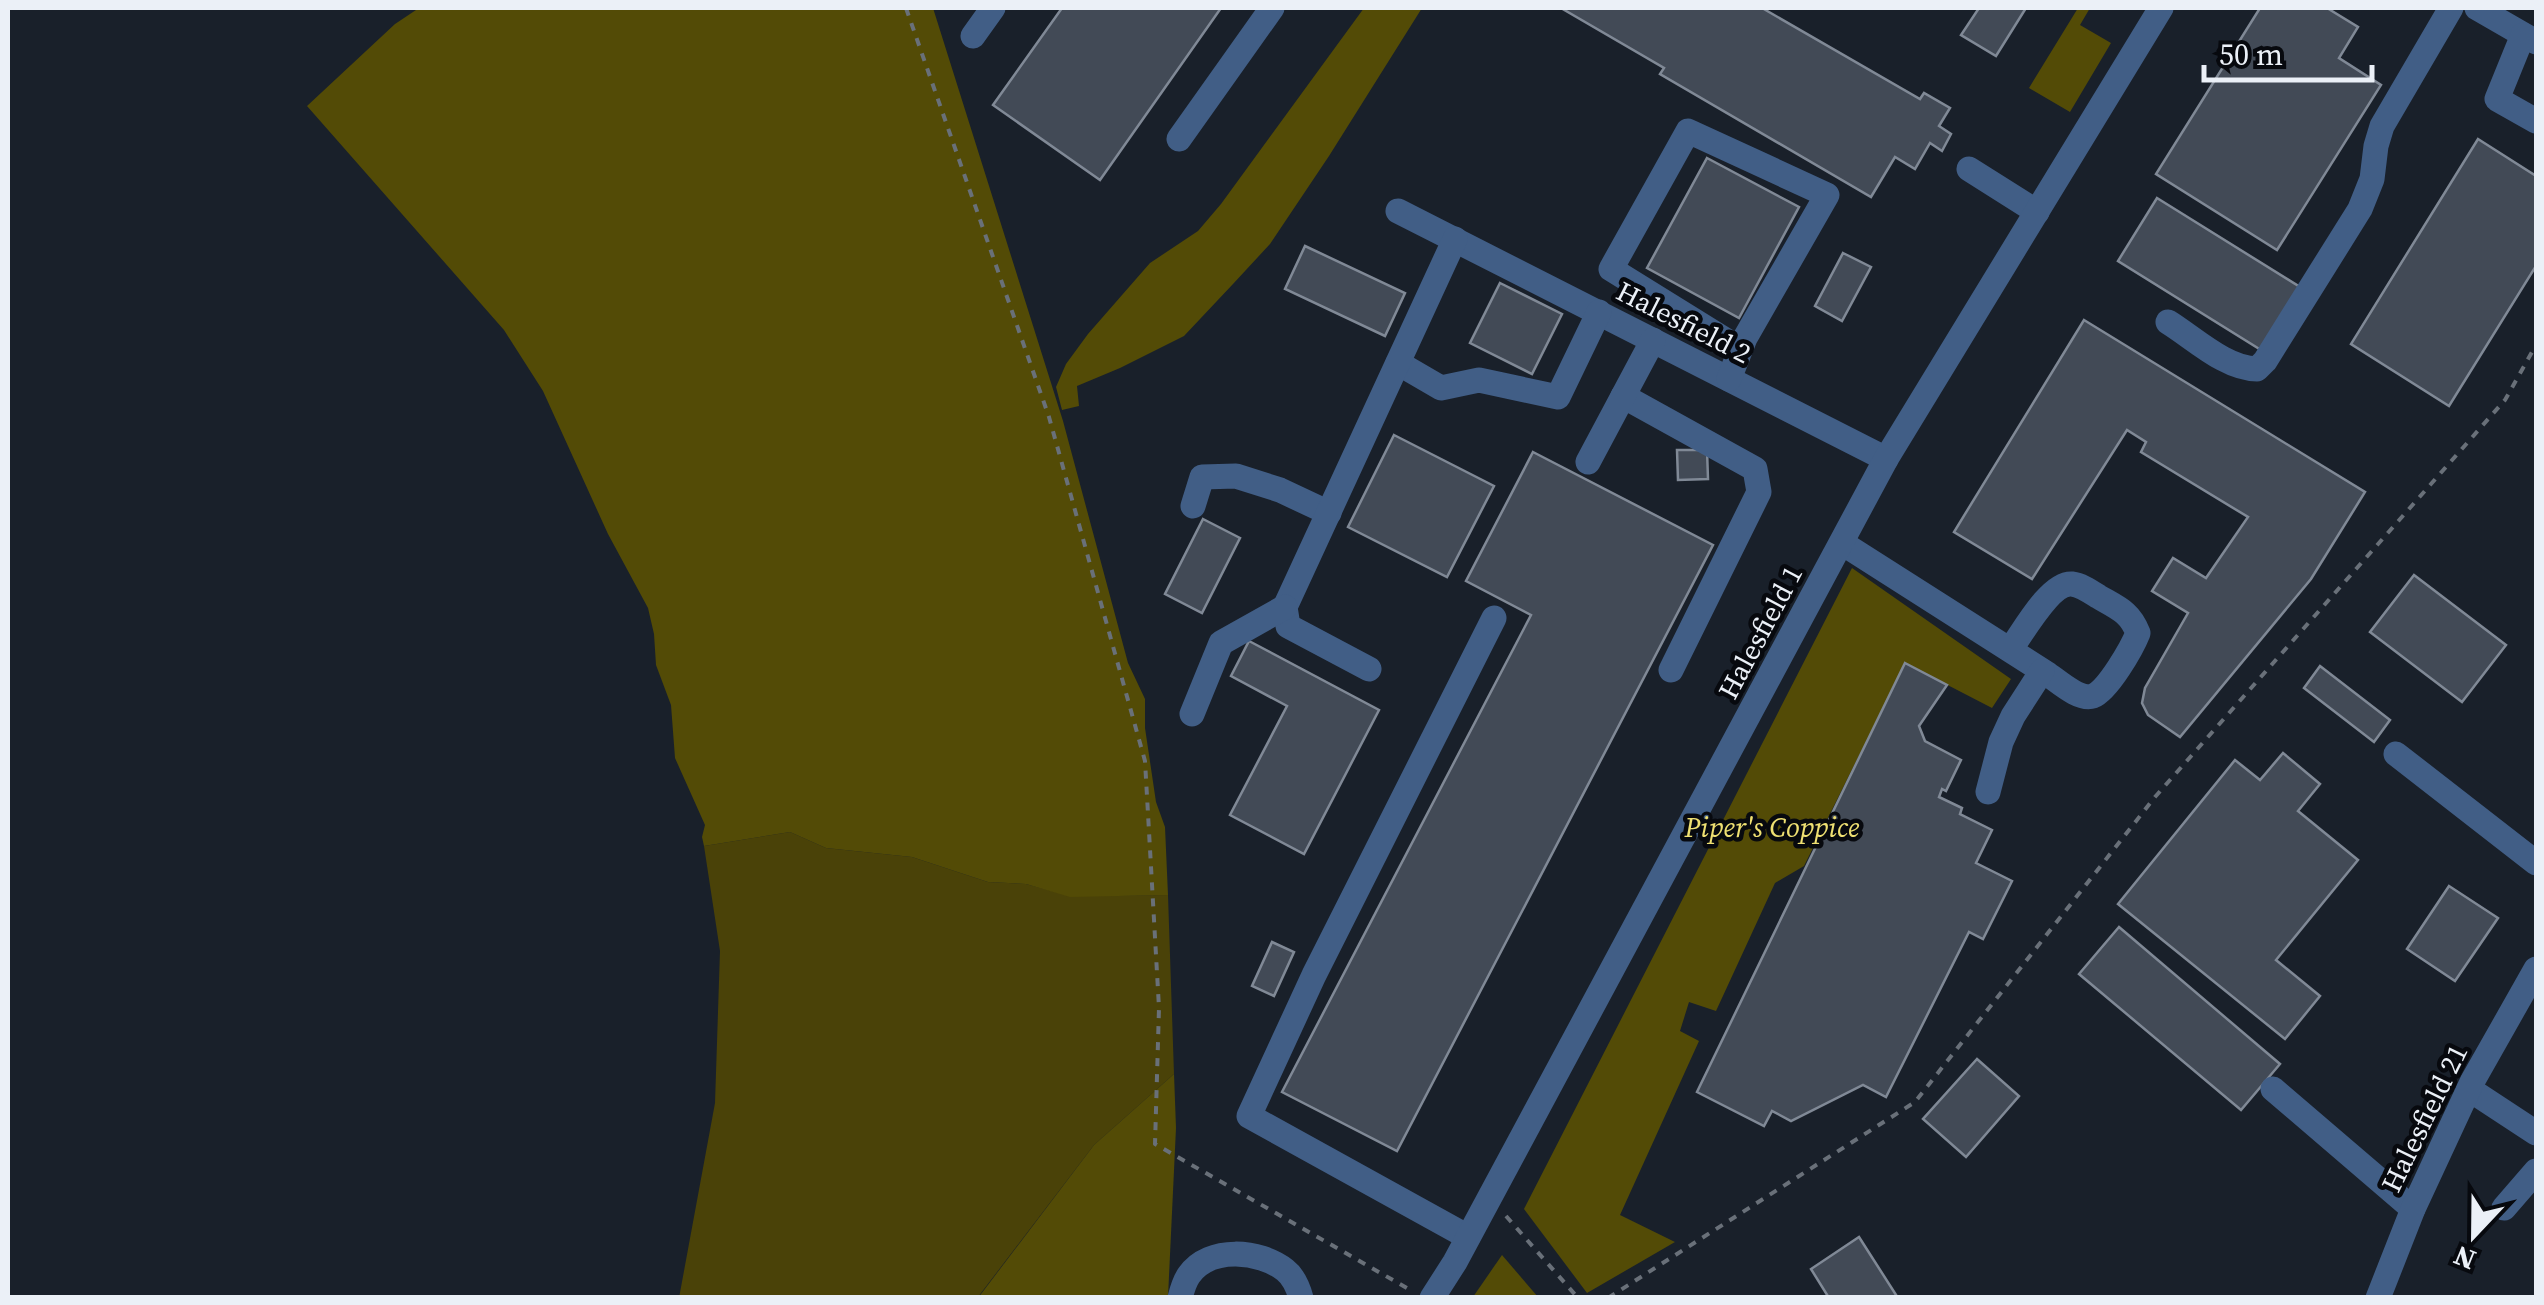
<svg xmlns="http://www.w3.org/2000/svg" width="2544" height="1305" viewBox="0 0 2544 1305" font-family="'Source Serif 4',serif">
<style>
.green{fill:#4a4208}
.forest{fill:#534b06}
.building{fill:#424a56;stroke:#808996;stroke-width:2.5}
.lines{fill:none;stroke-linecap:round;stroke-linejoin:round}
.path{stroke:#697079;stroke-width:4;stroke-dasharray:8 8;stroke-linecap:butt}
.minor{stroke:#415e86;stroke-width:25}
.labels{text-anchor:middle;stroke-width:9;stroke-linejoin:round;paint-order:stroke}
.street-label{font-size:28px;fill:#ebf0f7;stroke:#07090e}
.park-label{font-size:28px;font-style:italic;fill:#efe072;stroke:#07090e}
</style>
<rect width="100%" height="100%" fill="#19202a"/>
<path class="green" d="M790,832L826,848L912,857L988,882L1026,884L1070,896L1168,895L1174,1074L1094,1145L978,1297L679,1298L715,1103L720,951L704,846Z"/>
<g class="forest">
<path d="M419,8H933L1063,421L1128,663L1145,699V728L1156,802L1165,827L1168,895L1070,897L1026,884L988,882L912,857L826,848L790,832L704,846L702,837L705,825L675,758L671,705L656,665L654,634L648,608L608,534L543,391L504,330L307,106L395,24Z"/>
<path d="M1364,8H1422L1329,156L1270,244L1233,284L1184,336L1120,368L1077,386L1079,406L1062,410L1056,387L1066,364L1088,334L1150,263L1198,231L1221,204Z"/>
<path d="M2078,8H2090L2080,25L2111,43L2070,112L2029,88Z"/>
<path d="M1852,568L2011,679L1992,708L1905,663L1804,866L1775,883L1716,1011L1689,1002L1680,1031L1699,1041L1620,1215L1675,1242L1587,1293L1524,1209Z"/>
<path d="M1174,1074L1176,1128L1168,1297L978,1298L1094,1145Z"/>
<path d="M1502,1255L1538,1297H1473Z"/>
</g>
<g class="building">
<path d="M1062,8H1221L1100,180L993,105Z"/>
<path d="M1561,8H1762L1920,99L1924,93L1950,108L1939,126L1951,134L1942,151L1930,143L1915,169L1895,157L1871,197L1660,74L1664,68Z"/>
<path d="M1979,8H2026L1996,56L1961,35Z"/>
<path d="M2260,8H2327L2358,27L2339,58L2381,85L2277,250L2156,174Z"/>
<path d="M2478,139L2536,176V266L2449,406L2351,344Z"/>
<path d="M1707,158L1799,207L1739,318L1647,268Z"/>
<path d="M2157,198L2300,287L2261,350L2118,261Z"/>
<path d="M1305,246L1405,293L1385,336L1285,289Z"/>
<path d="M1843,253L1871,267L1842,321L1815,306Z"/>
<path d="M1500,283L1562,314L1532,374L1470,343Z"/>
<path d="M2084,320L2365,492L2311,579L2180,737L2148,715L2142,703L2145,688L2188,613L2152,591L2173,558L2206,578L2248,517L2141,452L2146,442L2127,430L2032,579L1954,532Z"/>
<path d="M1394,435L1494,486L1447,577L1348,527Z"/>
<path d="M1677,450H1707L1708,479L1678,480Z"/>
<path d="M1533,452L1713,545L1397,1151L1282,1092L1531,615L1466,581Z"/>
<path d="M1203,519L1240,538L1202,613L1165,594Z"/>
<path d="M2414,575L2506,645L2462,702L2370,632Z"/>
<path d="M1249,641L1379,710L1304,854L1230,815L1287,706L1231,676Z"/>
<path d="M1905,663L1947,685L1919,726L1925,741L1961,760L1946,791L1942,789L1939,797L1962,808L1960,814L1992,830L1976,863L2012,881L1983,939L1969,932L1886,1097L1863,1085L1791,1121L1772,1111L1764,1126L1697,1092Z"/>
<path d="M2320,666L2390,720L2374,742L2304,688Z"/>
<path d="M2283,753L2320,784L2298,811L2358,860L2276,960L2320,996L2285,1039L2118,904L2235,760L2260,780Z"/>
<path d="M2449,886L2498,918L2455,981L2407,949Z"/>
<path d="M2119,927L2280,1064L2241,1110L2079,974Z"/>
<path d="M1272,942L1294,952L1274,996L1252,986Z"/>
<path d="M1977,1059L2019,1096L1966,1157L1923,1119Z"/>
<path d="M1859,1237L1898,1298H1829L1811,1269Z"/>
</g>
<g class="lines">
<g class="path">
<path d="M906,8L1049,417L1145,761L1159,1008L1155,1144L1412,1291"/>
<path d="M1506,1216L1578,1298"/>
<path d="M1608,1298L1915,1102L2155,797L2505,400L2536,345"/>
</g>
<g class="minor">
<path d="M2477,8L2536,42"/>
<path d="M2523,35L2497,99L2536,121"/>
<path d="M973,36L993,8"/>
<path d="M1179,139L1272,8"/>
<path d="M1969,169L2037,212"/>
<path d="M1398,211L1886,459"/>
<path d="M2168,322C2194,338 2226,369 2257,369L2265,361L2360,209L2372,179L2376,146L2382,126L2451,8"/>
<path d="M1398,363L1441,388L1479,380L1558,397L1599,312"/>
<path d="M1729,379L1745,338L1827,195L1688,131L1611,269L1740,349"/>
<path d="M1623,396L1755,469L1759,492L1671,670"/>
<path d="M1588,462L1653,340"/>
<path d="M1193,506L1202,477L1236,476L1280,490L1329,513"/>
<path d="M1842,543C1910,587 1978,630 2046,673C2057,680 2079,701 2093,696C2108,690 2132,648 2138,633C2130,612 2118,608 2099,597C2091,592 2081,585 2072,584C2050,582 2022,634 2010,650"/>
<path d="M1285,607L1455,239"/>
<path d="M1285,607L1288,626L1369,669"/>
<path d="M1192,714L1221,643L1285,607"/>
<path d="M2396,754L2536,863"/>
<path d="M1988,792L2001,742L2013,716L2042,671"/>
<path d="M2273,1089L2413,1209"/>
<path d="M2469,1089L2536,1133"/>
<path d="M2504,1208L2536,1171"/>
<path d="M1468,1237L1249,1116L1314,975L1494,618"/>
<path d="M1180,1298C1182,1290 1184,1282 1189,1275C1209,1246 1260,1250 1285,1270C1294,1277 1298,1287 1301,1298"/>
<path d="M1432,1298L1455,1262L1886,459L2161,8"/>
<path d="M2378,1298L2413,1209L2472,1082L2536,969"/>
</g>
</g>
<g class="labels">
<g class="street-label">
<text transform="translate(1684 322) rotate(27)" y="10">Halesfield 2</text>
<text transform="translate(1760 632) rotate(-62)" y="10">Halesfield 1</text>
<text transform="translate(2424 1118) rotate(-64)" y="10">Halesfield 21</text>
</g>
<g class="park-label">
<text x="1772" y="837">Piper's Coppice</text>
</g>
</g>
<rect width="2544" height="1305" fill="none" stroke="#ebf0f7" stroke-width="20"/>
<g transform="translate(2474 1235) rotate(202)" stroke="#07090e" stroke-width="8" paint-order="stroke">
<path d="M0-8L18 38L0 25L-18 38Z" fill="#ebf0f7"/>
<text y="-15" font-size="28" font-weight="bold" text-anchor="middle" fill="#ebf0f7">N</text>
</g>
<path d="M2204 65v15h168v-15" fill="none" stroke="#ebf0f7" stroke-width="5"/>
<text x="2219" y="65" font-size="30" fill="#ebf0f7" stroke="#07090e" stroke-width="8" paint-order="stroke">50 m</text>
</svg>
